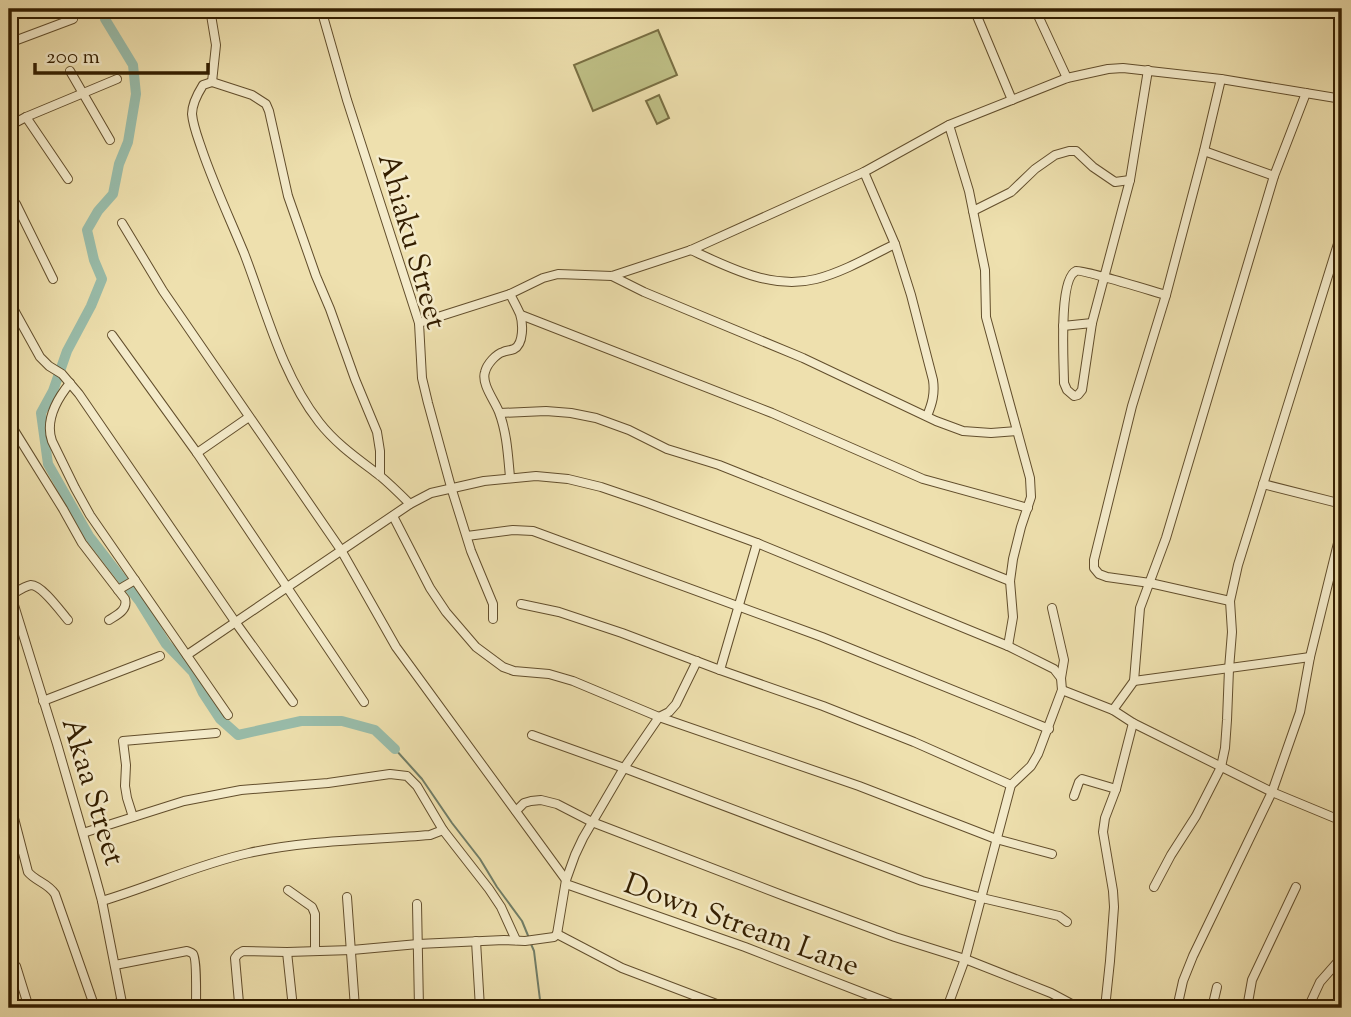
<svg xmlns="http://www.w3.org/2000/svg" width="1351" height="1017" viewBox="0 0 1351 1017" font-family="'Sorts Mill Goudy',serif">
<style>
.green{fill:#bfc086;stroke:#796f43;stroke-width:2}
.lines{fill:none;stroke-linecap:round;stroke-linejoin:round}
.stream{stroke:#707d67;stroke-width:2}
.river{stroke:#99bdab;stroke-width:10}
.minor-casing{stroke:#624e2c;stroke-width:10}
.minor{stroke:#f4ebca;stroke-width:8}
.labels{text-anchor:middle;stroke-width:5;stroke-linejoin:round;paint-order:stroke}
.street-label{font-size:30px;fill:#331e00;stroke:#f4ebca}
</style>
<rect width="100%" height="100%" fill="#eee0ae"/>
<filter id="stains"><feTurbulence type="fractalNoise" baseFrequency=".00286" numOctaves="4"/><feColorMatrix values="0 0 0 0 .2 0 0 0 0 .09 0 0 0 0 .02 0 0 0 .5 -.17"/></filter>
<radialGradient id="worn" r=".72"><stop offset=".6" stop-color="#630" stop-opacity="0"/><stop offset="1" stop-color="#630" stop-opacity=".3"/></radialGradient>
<g class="green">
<path d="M658,30L677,75L593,111L574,65Z"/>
<path d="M659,95L669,118L657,124L646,101Z"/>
</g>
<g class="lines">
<g class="stream">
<path d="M395,749L422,779L452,823L480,859L497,887L522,921L529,938"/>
<path d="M531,944L534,951L541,1008"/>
</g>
<path class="river" d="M105,9V19L133,65L136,94L128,142L119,164L113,194L98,211L87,230L94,260L102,279L91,306L67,351L53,391L41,413L48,464L89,536L140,602L166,644L193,672L203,693L220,719L238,735L301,721H342L375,730L395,749"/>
<defs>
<g id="minor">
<path d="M210,9L216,45L212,82"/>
<path d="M321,9L347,100L419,323L422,378L428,403L451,487L471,551L493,604V619"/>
<path d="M974,9L1012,100"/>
<path d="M1035,9L1067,78"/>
<path d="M1319,9L1342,15"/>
<path d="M9,43L73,19"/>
<path d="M1148,70L1130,180L1092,323L1082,390L1078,395L1074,396L1067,390L1064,383C1064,364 1058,279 1076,271C1081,269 1155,292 1166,295"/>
<path d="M70,71L110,140"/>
<path d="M1221,79L1204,151L1166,295L1132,406L1094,560V568L1099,574L1107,577L1150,583L1230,601"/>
<path d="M26,117L68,179"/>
<path d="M949,125L969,191L985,270L986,317L1030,478L1031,497L1021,527L1013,559L1010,581L1013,617L1008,646"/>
<path d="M9,126L26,117L117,79"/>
<path d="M1204,151L1274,176"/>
<path d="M9,194L16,204L53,279"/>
<path d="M973,211L1011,192L1035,169L1055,155L1069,151H1076L1093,167L1115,182L1130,180"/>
<path d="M122,223L163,291L341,550L396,647L566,880"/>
<path d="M895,244L911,295L933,380C935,394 932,404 927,416"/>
<path d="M691,250C730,268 772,290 816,279C843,272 869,257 895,244L864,172"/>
<path d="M612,276L644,292L803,358L936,421L963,431L991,433L1017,431"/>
<path d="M510,294C513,300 517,307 520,314C523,323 524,344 514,349C509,351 507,350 503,352C496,354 487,364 485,372C481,384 495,401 499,412C507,433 508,456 510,477"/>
<path d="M9,301L40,357L49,366L62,374L79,394L236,623L293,702"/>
<path d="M521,315L772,413L923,479L1028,508"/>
<path d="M419,323L510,294L543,278L558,274L612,276L691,250L864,172L949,125L1067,78L1108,69L1123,68L1221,79L1342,99"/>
<path d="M1063,326L1092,323"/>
<path d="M112,335L197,453L364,702"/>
<path d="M70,383C57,399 45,421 52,441L75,488L90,515L228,715"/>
<path d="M500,413L546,411L571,413L596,418L629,430L667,449L719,465L1010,581"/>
<path d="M9,422L63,509L82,543L125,599C128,610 117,615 109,620"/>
<path d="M197,453L249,417"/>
<path d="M380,476V451L377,432L355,379L330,309L316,276L288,196L269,111L266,104L252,95L212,82L203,85C198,93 192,104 192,114C193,126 198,138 202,150C214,185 230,219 244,253C266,310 281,373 319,422C336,444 358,459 379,475C390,484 400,494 410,504"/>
<path d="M1263,484L1342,504"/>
<path d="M393,516L430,588L446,612L476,647L503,667L514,671L549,674L573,681L659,717L859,786L996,839L1052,854"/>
<path d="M467,536L513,530L533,531L822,637L1049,729"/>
<path d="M9,589L57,744L94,872L102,901L123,1008"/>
<path d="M118,590L135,580"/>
<path d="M11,595C16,592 25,586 31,585C42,585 61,612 68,620"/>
<path d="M521,604L559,612L622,633L720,670L823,706L914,742L1011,785"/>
<path d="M1052,608L1064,660L1061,678"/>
<path d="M187,655L410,504L431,493L484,481L536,476L568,479L601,487L645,502L757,543L1008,646L1054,669L1061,678L1062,690L1038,754L1031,766L1011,785L965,959L947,1008"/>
<path d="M720,670L757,543"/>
<path d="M1134,681L1310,657"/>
<path d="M1062,690L1113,710L1133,723L1272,792L1342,821"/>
<path d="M43,701L160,656"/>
<path d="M1113,710L1134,681L1140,608L1166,538L1274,176L1306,93"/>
<path d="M532,735L624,768L922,881L982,898L1059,916L1067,922"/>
<path d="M1074,796L1079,782L1082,779L1116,789"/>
<path d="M9,799L28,872C35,881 48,883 55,894L95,1008"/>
<path d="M516,811L524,803L531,801L541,800L557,804L592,822L787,897L895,937L965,959L1051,993L1079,1008"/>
<path d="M133,817L127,798L125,786L126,765L123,741L216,733"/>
<path d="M443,830L489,889L501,907L516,940"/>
<path d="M83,833L184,801L241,790L328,783L390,774L407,776L417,786L443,830L430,835C371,840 306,840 249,853C199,864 152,886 102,901"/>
<path d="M566,884L745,947L902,1008"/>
<path d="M1154,887L1171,855L1196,816L1221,767L1225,748L1227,720L1229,669L1232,632L1230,601L1238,565L1342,231"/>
<path d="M288,890L312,907L315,914V951"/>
<path d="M347,897L355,1008"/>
<path d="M417,904L419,1008"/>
<path d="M557,934L566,880L575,855L583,838L624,768L659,717L669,712L676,704L697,661"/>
<path d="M476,941L480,1008"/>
<path d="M287,952L293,1008"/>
<path d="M9,961L16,966L29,1008"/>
<path d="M115,965L187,951C189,952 191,952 193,954C197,958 196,1000 196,1008"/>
<path d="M1179,999L1183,981L1193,956L1272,792L1300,712L1310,657L1342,527"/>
<path d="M239,1003L235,958L238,954L243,951L287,952L352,950L418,944L504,940L525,941L554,937L557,934L622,968L727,1008"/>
<path d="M102,1008L122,1002"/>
<path d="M1105,1008L1110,961L1114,907L1113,891L1103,832L1105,818L1116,789L1133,723"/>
<path d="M1212,1008L1217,987"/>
<path d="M1247,1008L1252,980L1296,887"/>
<path d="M1308,1008L1320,982L1342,957"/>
</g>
</defs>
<use href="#minor" class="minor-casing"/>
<use href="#minor" class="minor"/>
</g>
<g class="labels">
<g class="street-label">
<text transform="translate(413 241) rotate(74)" y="10">Ahiaku Street</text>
<text transform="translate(94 791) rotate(73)" y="10">Akaa Street</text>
<text transform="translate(742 924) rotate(20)" y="10">Down Stream Lane</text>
</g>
</g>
<rect width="1351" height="1017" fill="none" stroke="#eee0ae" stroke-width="35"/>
<rect x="10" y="10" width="1330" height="996" fill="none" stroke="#331e00" stroke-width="3.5"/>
<rect x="18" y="18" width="1316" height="982" fill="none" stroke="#331e00" stroke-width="2"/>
<path d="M35 63v10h173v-10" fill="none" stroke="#331e00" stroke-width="3.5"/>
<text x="46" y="63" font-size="21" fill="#331e00" stroke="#f4ebca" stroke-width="5" paint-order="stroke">200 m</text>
<rect width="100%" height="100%" filter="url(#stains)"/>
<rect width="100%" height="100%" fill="url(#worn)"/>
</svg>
